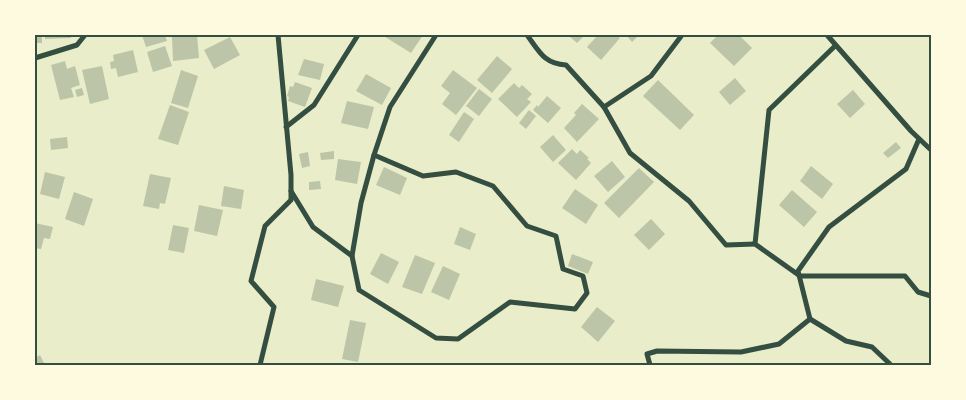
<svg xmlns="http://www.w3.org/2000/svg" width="966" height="400" viewBox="0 0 966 400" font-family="Arial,sans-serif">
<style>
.building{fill:#bcc5a7}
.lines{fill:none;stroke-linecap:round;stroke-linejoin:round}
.minor{stroke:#344e41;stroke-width:5}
.neatline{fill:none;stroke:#344e41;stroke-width:2}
</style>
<rect width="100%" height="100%" fill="#e9edc9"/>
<g class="building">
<rect x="35" y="35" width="7" height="8"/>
<path d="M45,35H71V38L45,39Z"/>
<path d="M142,35H165L167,41L146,47Z"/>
<path d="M197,35L199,58L173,61L172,37Z"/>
<path d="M382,35H423L411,53Z"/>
<path d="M568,35H585L577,43Z"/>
<path d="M598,35H616L620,38L601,60L587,47Z"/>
<path d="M626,35H639L632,42Z"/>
<path d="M716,35H739L752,48L734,66L710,43L717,36Z"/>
<path d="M230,37L240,55L214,69L204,50Z"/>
<path d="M165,46L172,66L153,72L147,52Z"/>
<path d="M133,50L138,72L118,77L116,68L111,69L110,62L114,61L113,55Z"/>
<path d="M497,56L512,69L492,93L477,80Z"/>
<path d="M304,59L324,64L320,80L298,75Z"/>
<path d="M65,61L67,69L75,66L80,85L71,88L74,97L60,100L51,65Z"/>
<path d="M102,66L109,99L90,104L82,70Z"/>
<path d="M181,70L198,76L188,108L171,103Z"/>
<path d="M453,70L477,88L456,115L442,104L450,93L441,86Z"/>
<path d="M366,74L391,88L382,105L356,91Z"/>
<path d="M735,78L746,91L730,105L719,92Z"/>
<path d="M658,80L694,115L680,130L643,96Z"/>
<path d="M295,82L312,88L305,107L288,101L289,97L287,96L290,86L293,87Z"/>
<path d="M514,83L519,88L522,85L532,94L527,99L531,102L517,117L498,99Z"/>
<path d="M82,88L84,95L77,97L75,90Z"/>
<path d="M479,89L492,99L479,116L466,106Z"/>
<path d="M853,90L865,104L850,118L837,104Z"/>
<path d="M547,96L561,108L548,123L533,110L537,105L538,107Z"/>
<path d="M347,101L374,107L368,129L341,123Z"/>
<path d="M582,104L599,119L577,142L564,128L576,115L574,113Z"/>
<path d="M170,105L189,112L178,145L158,139Z"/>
<path d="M529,110L536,116L526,129L519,123Z"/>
<path d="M464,112L474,119L459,142L449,135Z"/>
<path d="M553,135L566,150L553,162L540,147Z"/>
<path d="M67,137L68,148L51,150L50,139Z"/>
<path d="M896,142L901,148L888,158L883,153Z"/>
<path d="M572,149L577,154L580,150L589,158L587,159L591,163L576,180L558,163Z"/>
<path d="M334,151V159L321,160L320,153Z"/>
<path d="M308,152L310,166L302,168L299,154Z"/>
<path d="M338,159L361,162L357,184L335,180Z"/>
<path d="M612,161L625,177L608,192L594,176Z"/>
<path d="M811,166L833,184L822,199L800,181Z"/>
<path d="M384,167L407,178L400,195L376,185Z"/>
<path d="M639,168L654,182L619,218L604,203Z"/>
<path d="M45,172L65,177L59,199L40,194Z"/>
<path d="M150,174L171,178L165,204L160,203L159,209L143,206Z"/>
<path d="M320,181L321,189L309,190V182Z"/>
<path d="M224,186L244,190L241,209L221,206Z"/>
<path d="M575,189L598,205L586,224L562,208Z"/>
<path d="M792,190L817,212L804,227L779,205Z"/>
<path d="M74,192L93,199L84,226L65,219Z"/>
<path d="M199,205L223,210L217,236L194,231Z"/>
<path d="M651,219L665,234L649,250L634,235Z"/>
<path d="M35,223L53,227L50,239L44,238L41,249L35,248Z"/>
<path d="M173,225L189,228L184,253L168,250Z"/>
<path d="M460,227L476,234L470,250L454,244Z"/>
<path d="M381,253L399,262L388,284L370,274Z"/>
<path d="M572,254L593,262L588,274L568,266Z"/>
<path d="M415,255L435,263L422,294L402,287Z"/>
<path d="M443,266L460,274L449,300L431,292Z"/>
<path d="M316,279L344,286L338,307L311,300Z"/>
<path d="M597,307L615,321L598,342L581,327Z"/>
<path d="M350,320L366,323L358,362L342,359Z"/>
<path d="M40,355L45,365H35V358Z"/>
</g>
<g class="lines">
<g class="minor">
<path d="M527,35C539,51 544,64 566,65L604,107L630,153L689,201L726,245L755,244"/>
<path d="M827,35L911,131L931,150"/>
<path d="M835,46L769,110L755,244L800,276H905L918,292L931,296"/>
<path d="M35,58L77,45L85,35"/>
<path d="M604,107L651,76L682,35"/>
<path d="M286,127L314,105L358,35"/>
<path d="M291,191L313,227L352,256L359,290L436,338L458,339L510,302L575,309L587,293L583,276L563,269L556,236L527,226L493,186L456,172L423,176L374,155"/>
<path d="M352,256L361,203L374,155L390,107L436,35"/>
<path d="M810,319L846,341L872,347L891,365"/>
<path d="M260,365L274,307L251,281L265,226L291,200V175L278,35"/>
<path d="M650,365L647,354L657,351L741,352L779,344L810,319L798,271L829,227L906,169L919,139"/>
</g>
</g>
<rect width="966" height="400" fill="none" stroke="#fefae0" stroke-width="72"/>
<rect x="36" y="36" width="894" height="328" class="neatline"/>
</svg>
